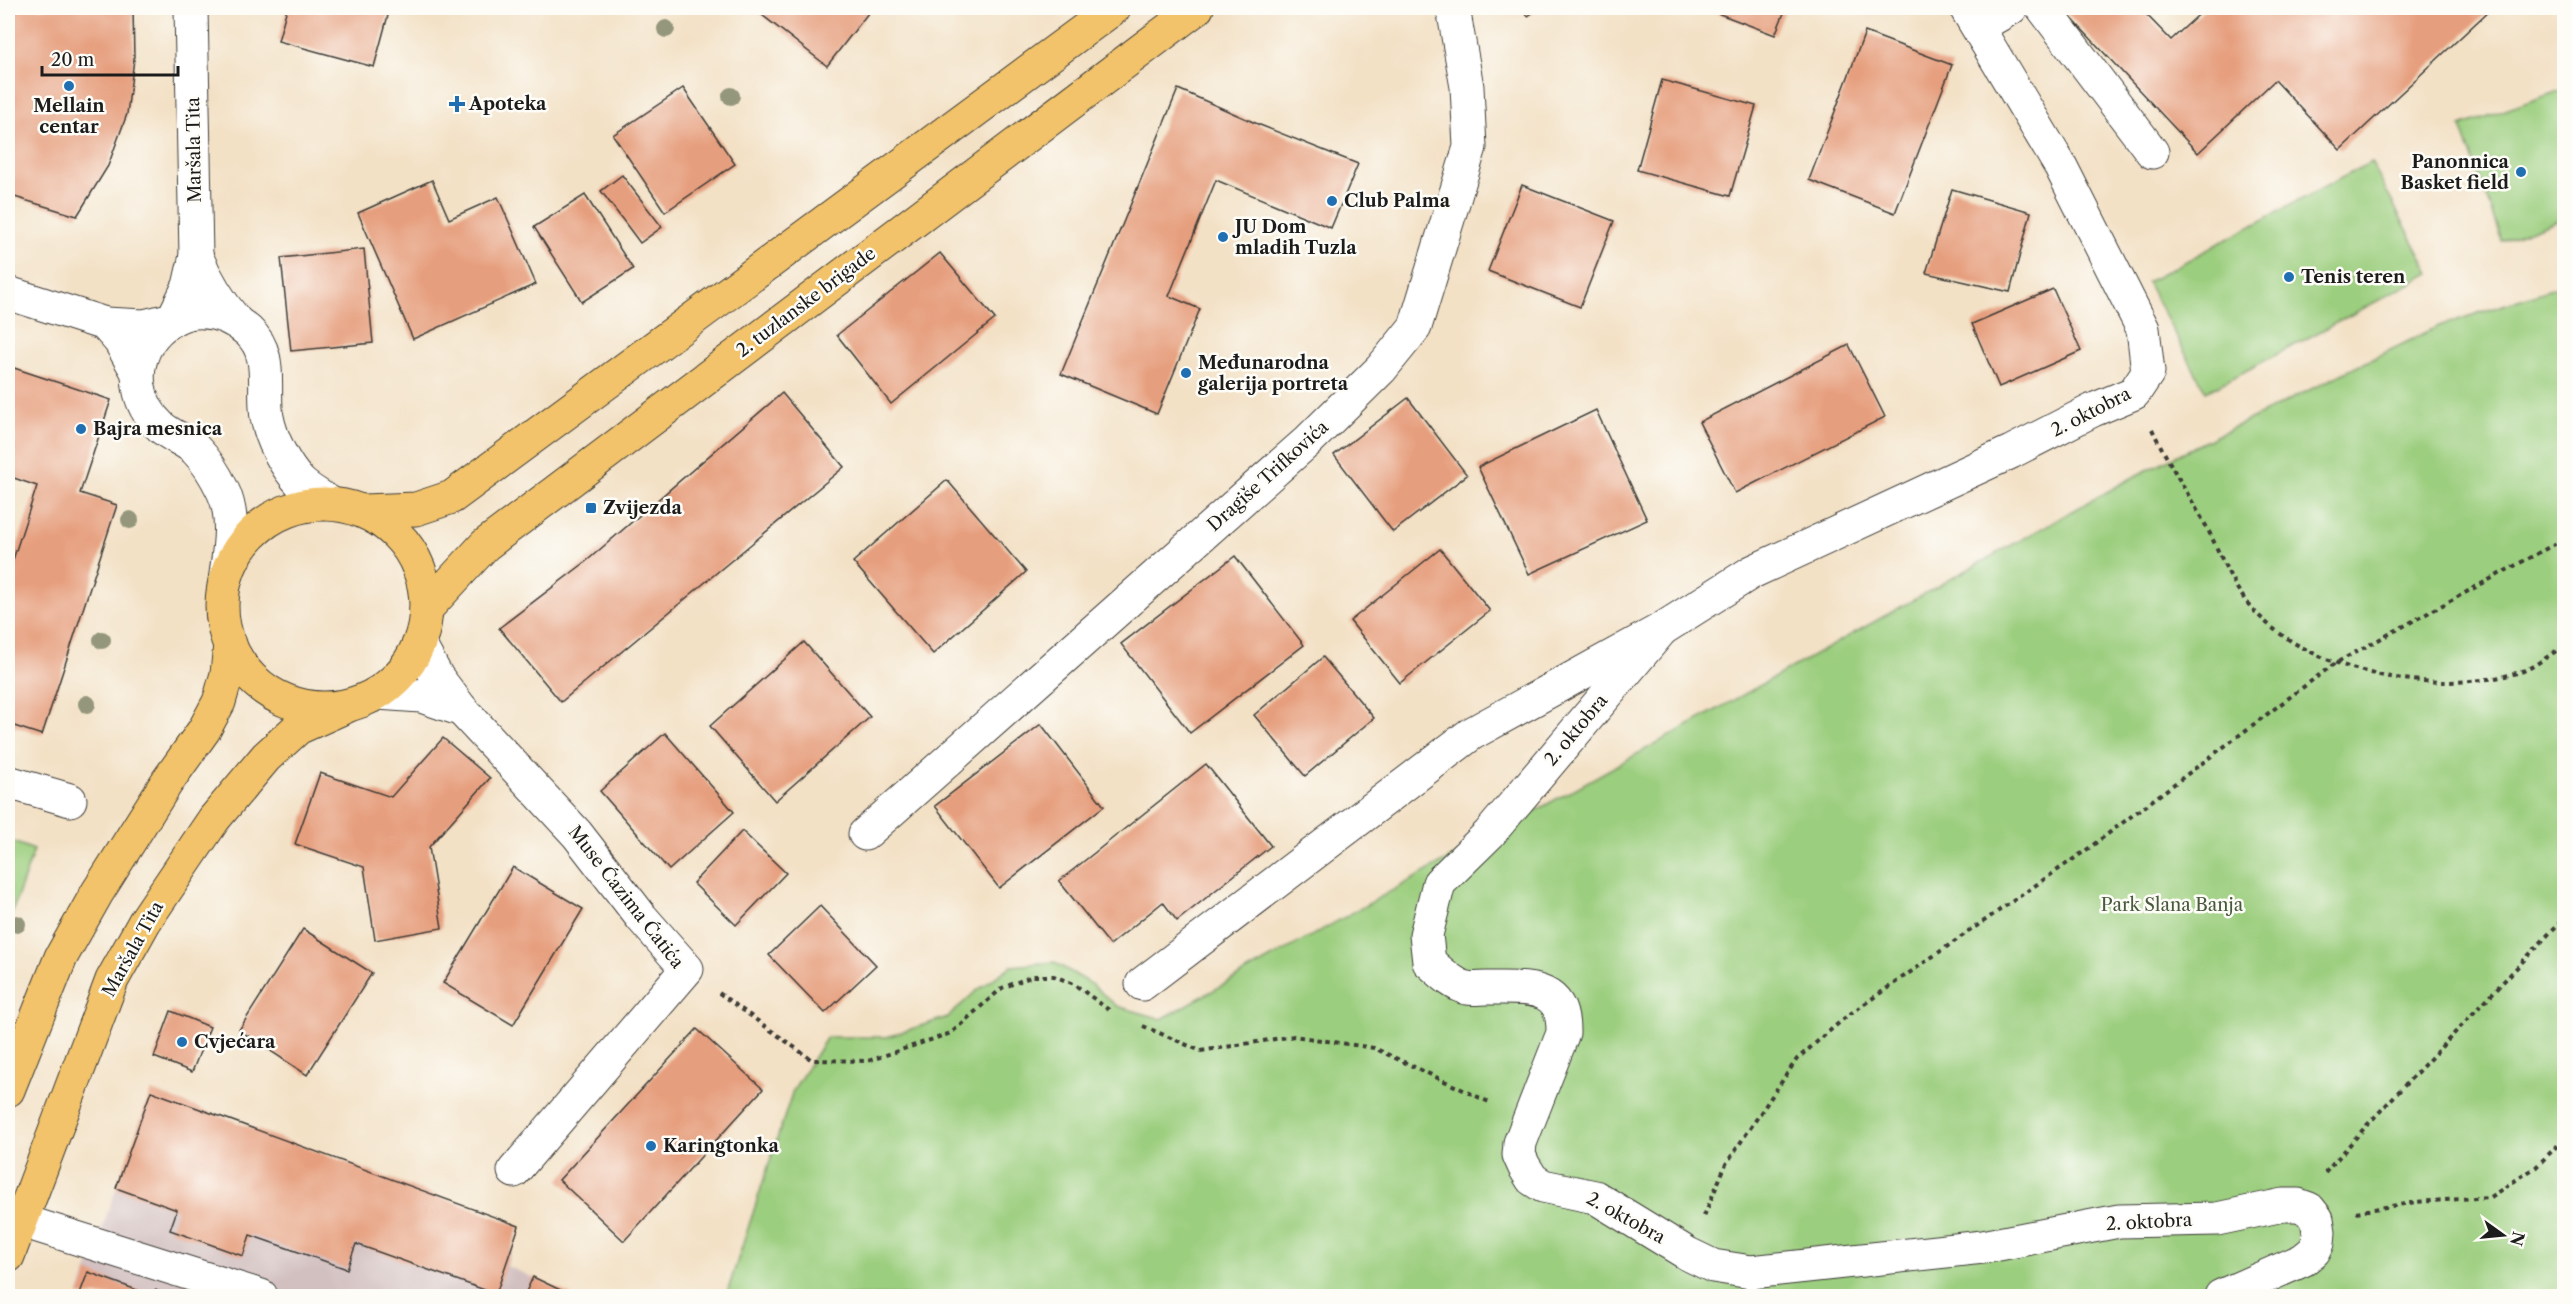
<svg xmlns="http://www.w3.org/2000/svg" width="2572" height="1304" viewBox="0 0 2572 1304" font-family="'Libre Caslon Text',serif">
<style>
.industrial{fill:#d2bfc0}
.green{fill:#9bce7e;stroke:#5c754d;stroke-width:1.5}
.building{fill:#e69f7e}
.lines{fill:none;stroke-linecap:round;stroke-linejoin:round}
.minor-casing{stroke:#3c3a36;stroke-width:35}
.major-casing{stroke:#3c3a36;stroke-width:35}
.path{stroke:#3c3a36;stroke-width:4;stroke-dasharray:4.5 4.5;stroke-linecap:butt}
.minor{stroke:#fff;stroke-width:33}
.major{stroke:#f2c36a;stroke-width:33}
.tree{fill:#95977b}
.poi-dot{fill:#1f6fb2;stroke:#fdfcf7;stroke-width:2}
.labels{text-anchor:middle;stroke-width:5;stroke-linejoin:round;paint-order:stroke}
.poi-label{font-size:18px;font-weight:bold;fill:#1c1c1c;stroke:#fdfcf7;text-anchor:start}
.street-label{font-size:18px;fill:#1c1c1c;stroke:#fdfcf7}
.park-label{font-size:18px;fill:#485a3e;stroke:#fdfcf7}
</style>
<rect width="100%" height="100%" fill="#fdfcf7"/>
<filter id="ink" filterUnits="userSpaceOnUse"><feTurbulence type="fractalNoise" baseFrequency=".0167" numOctaves="2"/><feDisplacementMap in="SourceGraphic" scale="12" xChannelSelector="R" yChannelSelector="G"/><feConvolveMatrix kernelMatrix="1 2 1 2 8 2 1 2 1" color-interpolation-filters="sRGB"/></filter>
<filter id="wash" filterUnits="userSpaceOnUse"><feTurbulence type="fractalNoise" baseFrequency=".008" numOctaves="4" result="noise"/><feDisplacementMap in="SourceGraphic" scale="24" xChannelSelector="R" yChannelSelector="G"/><feGaussianBlur stdDeviation="1.35" result="paint"/><feColorMatrix in="noise" values="0 0 0 0 0 0 0 0 0 0 0 0 0 0 0 0 0 1.4 0 .05"/><feComposite in="paint" operator="in"/></filter>
<g filter="url(#wash)">
<rect width="100%" height="100%" fill="#f3e1c6"/>
<path class="industrial" d="M151,1091L519,1226L507,1266L573,1296H78Z"/>
<g class="green">
<path d="M2564,89V218L2502,241L2461,126Z"/>
<path d="M2371,162L2430,273L2206,392L2147,282Z"/>
<path d="M2564,285V1296H726L793,1090L827,1037H887L948,1017L975,992L1011,966L1054,962L1090,983L1117,1006L1162,1019L2139,474L2439,326Z"/>
<path d="M8,840L34,850L8,924Z"/>
</g>
<g id="blocks">
<g class="building">
<path d="M8,8H133L134,59L127,114L108,166L77,216L8,195Z"/>
<path d="M287,8H390L374,67L278,41Z"/>
<path d="M753,8H872L827,66Z"/>
<path d="M1520,8H1539L1528,16Z"/>
<path d="M1704,8H1786L1775,35Z"/>
<path d="M2062,8H2140L2171,40L2206,8H2492L2340,150L2275,80L2198,153Z"/>
<path d="M1865,32L1952,65L1895,213L1809,180Z"/>
<path d="M1662,80L1756,106L1730,196L1637,170Z"/>
<path d="M683,88L735,164L665,212L613,135Z"/>
<path d="M1178,89L1260,125L1358,164L1331,228L1216,180L1169,296L1200,309L1157,414L1061,374Z"/>
<path d="M622,175L662,227L640,243L601,191Z"/>
<path d="M432,180L449,219L498,197L536,284L413,339L358,213Z"/>
<path d="M1522,185L1614,221L1580,307L1488,271Z"/>
<path d="M1952,189L2031,212L2010,292L1926,273Z"/>
<path d="M585,195L633,269L582,302L534,227Z"/>
<path d="M364,249L373,343L291,351L281,258Z"/>
<path d="M940,253L995,319L891,404L837,335Z"/>
<path d="M2053,289L2081,351L1999,387L1972,324Z"/>
<path d="M1849,345L1885,417L1735,493L1699,422Z"/>
<path d="M8,366L111,400L80,493L117,505L42,735L8,724V575L37,486L8,476Z"/>
<path d="M782,393L844,467L561,702L499,628L583,564Z"/>
<path d="M1408,398L1467,475L1393,532L1334,455Z"/>
<path d="M1596,410L1647,520L1529,574L1478,467Z"/>
<path d="M947,480L1026,572L933,654L853,562Z"/>
<path d="M1440,549L1490,611L1400,683L1350,621Z"/>
<path d="M1235,556L1304,645L1190,733L1121,644Z"/>
<path d="M804,642L870,717L775,801L710,726Z"/>
<path d="M1323,657L1374,718L1305,776L1254,715Z"/>
<path d="M1041,724L1104,806L999,888L935,806Z"/>
<path d="M665,733L734,812L669,870L600,791Z"/>
<path d="M443,738L490,778L429,847L442,928L375,940L364,867L295,844L320,773L391,797Z"/>
<path d="M1206,764L1271,846L1177,921L1163,902L1110,945L1059,881Z"/>
<path d="M742,831L786,873L736,925L693,883Z"/>
<path d="M513,867L583,909L513,1025L443,983Z"/>
<path d="M820,906L876,965L825,1013L769,955Z"/>
<path d="M303,929L372,973L307,1075L239,1030Z"/>
<path d="M171,1011L210,1027L192,1072L154,1057Z"/>
<path d="M697,1029L763,1089L624,1241L559,1180Z"/>
<path d="M151,1091L519,1226L496,1294L356,1244L347,1269L250,1235L243,1256L170,1230L177,1210L116,1188Z"/>
<path d="M88,1272L153,1296L155,1290L171,1296H79Z"/>
<path d="M533,1277L573,1296H524Z"/>
</g>
</g>
</g>
<g filter="url(#ink)">
<use href="#blocks" fill-opacity="0" stroke="#3c3a36" stroke-width="1.5"/>
<g class="lines">
<defs>
<g id="minor">
<path d="M191,8L196,256"/>
<path d="M2043,8L2152,152"/>
<path d="M1978,27L2011,8"/>
<path d="M8,293L105,324"/>
<path d="M137,371L120,341L105,324L144,326L173,319L189,286L196,256C207,281 218,300 235,320"/>
<path d="M225,581C229,552 236,518 223,491C216,476 207,461 195,449C185,440 171,436 161,427C136,404 131,369 149,341C159,326 176,314 194,312C215,310 233,318 248,331C274,354 262,388 267,417C271,439 285,466 300,482C308,490 320,496 330,503"/>
<path d="M1662,629L1489,834L1439,883L1426,935L1429,962C1440,971 1453,985 1467,988C1473,989 1480,988 1486,988C1524,989 1564,981 1563,1033L1520,1143L1519,1155L1524,1166L1532,1179L1543,1186L1595,1197L1688,1254L1713,1266L1751,1272L1983,1247L2119,1221L2217,1219L2283,1205H2298L2309,1209L2317,1219L2319,1232L2318,1243L2314,1251L2303,1260L2221,1296"/>
<path d="M377,693L421,696L462,710L437,677L419,644"/>
<path d="M462,710L577,834L642,918L687,969L514,1171"/>
<path d="M8,782L70,800"/>
<path d="M865,834L1308,441L1381,369L1415,327L1470,147L1467,87L1453,8"/>
<path d="M1142,984L1471,734L1662,629L1752,572L2011,452L2093,410L2134,393L2148,372L2143,329L2061,167L1966,8"/>
<path d="M19,1220L261,1296"/>
</g>
<g id="major">
<circle cx="324" cy="606" r="102"/>
<path d="M364,511L416,509L452,497L1114,8"/>
<path d="M426,609L485,545L1197,8"/>
<path d="M8,1090L61,957L97,893L167,782L204,730L219,702L227,674L230,644"/>
<path d="M8,1256L112,980L145,921L214,819L266,757L298,728L347,706"/>
</g>
</defs>
<use href="#minor" class="minor-casing"/>
<use href="#major" class="major-casing"/>
<g class="path">
<path d="M2152,429C2168,462 2187,492 2205,524C2218,548 2227,575 2243,597C2297,673 2432,697 2517,673C2533,669 2550,654 2564,646"/>
<path d="M719,993L812,1060L868,1061L951,1033L1002,988L1033,976H1054L1074,984L1109,1010"/>
<path d="M1143,1026L1201,1051L1294,1036L1374,1048L1491,1103"/>
<path d="M2325,1173L2367,1125L2564,918"/>
<path d="M2356,1212L2416,1202L2490,1197L2536,1167L2564,1139"/>
<path d="M1704,1216L1726,1164L1797,1059L1847,1016L2085,851L2334,664L2564,539"/>
</g>
<use href="#minor" class="minor"/>
<use href="#major" class="major"/>
</g>
<g class="tree">
<circle cx="666" cy="29" r="9"/>
<circle cx="731" cy="96" r="9"/>
<circle cx="130" cy="520" r="9"/>
<circle cx="102" cy="640" r="9"/>
<circle cx="87" cy="704" r="9"/>
<circle cx="17" cy="924" r="9"/>
</g>
</g>
<g class="poi-dot">
<circle cx="69" cy="86" r="6"/>
<path d="M454 95h6v6h6v6h-6v6h-6v-6h-6v-6h6z"/>
<circle cx="2521" cy="172" r="6"/>
<circle cx="1332" cy="201" r="6"/>
<circle cx="1223" cy="237" r="6"/>
<circle cx="2289" cy="277" r="6"/>
<circle cx="1186" cy="373" r="6"/>
<circle cx="81" cy="429" r="6"/>
<rect x="585" y="502" width="12" height="12" rx="3"/>
<circle cx="182" cy="1042" r="6"/>
<circle cx="651" cy="1146" r="6"/>
</g>
<g class="labels">
<g class="poi-label">
<text x="469" y="110">Apoteka</text>
<text x="69" y="112" text-anchor="middle">Mellain<tspan x="69" dy="21">centar</tspan></text>
<text x="2509" y="168" text-anchor="end">Panonnica<tspan x="2509" dy="21">Basket field</tspan></text>
<text x="1344" y="207">Club Palma</text>
<text x="1235" y="233">JU Dom<tspan x="1235" dy="21">mladih Tuzla</tspan></text>
<text x="2301" y="283">Tenis teren</text>
<text x="1198" y="369">Međunarodna<tspan x="1198" dy="21">galerija portreta</tspan></text>
<text x="93" y="435">Bajra mesnica</text>
<text x="603" y="514">Zvijezda</text>
<text x="194" y="1048">Cvjećara</text>
<text x="663" y="1152">Karingtonka</text>
</g>
<g class="street-label">
<text transform="translate(194 150) rotate(-91)" y="6">Maršala Tita</text>
<text transform="translate(806 302) rotate(-37)" y="6">2. tuzlanske brigade</text>
<text transform="translate(2091 412) rotate(-27)" y="6">2. oktobra</text>
<text transform="translate(1268 476) rotate(-42)" y="6">Dragiše Trifkovića</text>
<text transform="translate(1576 730) rotate(-50)" y="6">2. oktobra</text>
<text transform="translate(626 897) rotate(52)" y="6">Muse Ćazima Ćatića</text>
<text transform="translate(133 949) rotate(-61)" y="6">Maršala Tita</text>
<text transform="translate(1626 1218) rotate(29)" y="6">2. oktobra</text>
<text transform="translate(2149 1222) rotate(-3)" y="6">2. oktobra</text>
</g>
<g class="park-label">
<text x="2172" y="911">Park Slana Banja</text>
</g>
</g>
<rect width="2572" height="1304" fill="none" stroke="#fdfcf7" stroke-width="30"/>
<g transform="translate(2503 1235) rotate(105)" stroke="#fdfcf7" stroke-width="4.5" paint-order="stroke">
<path d="M0-4.5L10 22L0 15L-10 22Z" fill="#1c1c1c"/>
<text y="-9" font-size="16" font-weight="bold" text-anchor="middle" fill="#1c1c1c">N</text>
</g>
<path d="M42 66v9h136v-9" fill="none" stroke="#1c1c1c" stroke-width="3"/>
<text x="51" y="66" font-size="18" fill="#1c1c1c" stroke="#fdfcf7" stroke-width="4.5" paint-order="stroke">20 m</text>
</svg>
